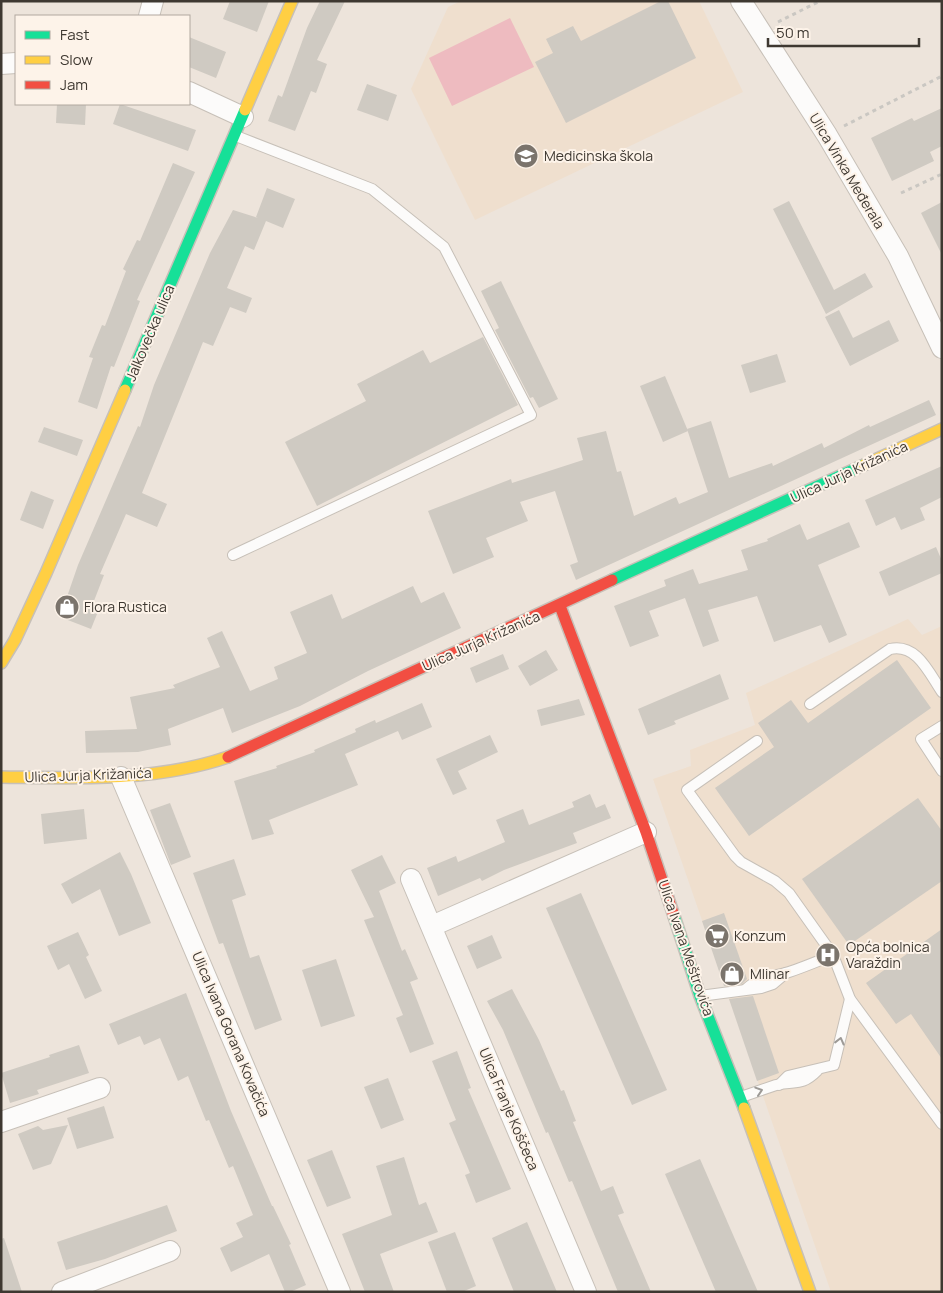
<svg xmlns="http://www.w3.org/2000/svg" width="943" height="1293" viewBox="0 0 943 1293" font-family="Manrope,sans-serif">
<style>
.built{fill:#efdfce}
.green{fill:#eebbc0}
.building{fill:#cfcac2}
.lines{fill:none;stroke-linecap:round;stroke-linejoin:round}
.lane-casing{stroke:#c7c0b8;stroke-width:12}
.street-casing{stroke:#c7c0b8;stroke-width:22}
.fast-casing{stroke:#c7c0b8;stroke-width:14}
.slow-casing{stroke:#c7c0b8;stroke-width:14}
.jam-casing{stroke:#c7c0b8;stroke-width:14}
.path{stroke:#cac7c2;stroke-width:3;stroke-dasharray:4 4;stroke-linecap:butt}
.lane{stroke:#fcfbfa;stroke-width:10}
.street{stroke:#fcfbfa;stroke-width:20}
.fast{stroke:#16e098;stroke-width:11}
.slow{stroke:#ffcf43;stroke-width:11}
.jam{stroke:#f24e42;stroke-width:11}
.oneway{stroke:#9d9a96}
.labels{text-anchor:middle;stroke-width:4;stroke-linejoin:round;paint-order:stroke}
.poi-label{font-size:14px;fill:#3e3831;stroke:#fdf3e9;text-anchor:start}
.street-label{font-size:14px;fill:#3e3831;stroke:#fdf3e9}
</style>
<rect width="100%" height="100%" fill="#ede4db"/>
<g class="built">
<path d="M461,1H699L743,92L475,220L411,89L448,7Z"/>
<path d="M908,619L922,635L942,626V1292H831L653,779L691,766L690,750L755,725L746,693Z"/>
</g>
<path class="green" d="M510,18L534,67L452,106L429,58Z"/>
<g class="building">
<path d="M230,1H269L257,32L223,19Z"/>
<path d="M320,1H345L317,60L327,64L316,93L311,91L295,131L268,121L278,95L282,97L307,28Z"/>
<path d="M661,1H668L696,58L566,123L535,62L553,53L546,39L573,26L581,41Z"/>
<path d="M189,37L226,52L216,78L189,67Z"/>
<path d="M367,84L397,95L388,121L357,110Z"/>
<path d="M57,104H86L85,125L56,123Z"/>
<path d="M120,104L196,130L188,151L113,124Z"/>
<path d="M942,108V146L930,152L934,161L892,181L871,138L912,118L914,121Z"/>
<path d="M173,163L195,172L137,300L140,301L114,367L111,366L97,409L78,402L93,358L89,357L102,325L105,326L126,271L123,269L137,240L140,241Z"/>
<path d="M267,188L295,199L283,228L266,221L254,250L245,246L227,288L252,298L246,313L230,307L213,346L203,342L142,493L167,504L157,527L126,514L100,574L104,575L92,606L99,609L91,629L60,617L78,565L138,426L140,427L154,385L210,253L233,210L258,218L256,217Z"/>
<path d="M789,201L834,290L865,273L873,287L826,314L773,209Z"/>
<path d="M942,202V255L921,213Z"/>
<path d="M501,281L558,399L539,408L533,397L530,398L495,330L499,328L481,291Z"/>
<path d="M839,310L853,338L889,320L899,341L850,366L825,317Z"/>
<path d="M483,337L518,405L317,506L285,442L366,401L357,384L423,350L430,363Z"/>
<path d="M777,354L786,382L750,393L741,365Z"/>
<path d="M665,376L688,431L663,442L640,386Z"/>
<path d="M929,400L936,415L576,580L570,565L578,562L555,491L520,502L528,521L486,538L494,557L453,574L428,511L511,479L512,483L583,460L577,438L606,431L617,472L621,471L634,516L676,497L679,504L708,492L687,429L711,421L729,478L772,463L773,466L822,443L824,448L869,425L870,427Z"/>
<path d="M44,427L83,440L77,456L38,442Z"/>
<path d="M942,466V497L920,508L925,520L901,530L895,517L876,526L865,500Z"/>
<path d="M31,491L54,500L43,529L20,520Z"/>
<path d="M849,522L860,547L818,565L847,635L829,643L821,625L774,642L757,596L708,610L719,641L703,647L685,598L649,611L659,636L630,647L614,606L666,586L664,580L693,569L699,584L748,570L741,550L768,541L767,539L800,524L807,540Z"/>
<path d="M936,547L942,561V573L889,596L879,572Z"/>
<path d="M413,586L421,603L444,592L461,628L368,671L300,706L232,733L223,708L168,729L171,745L138,752L86,753L85,731L137,729L130,697L175,688L173,685L220,667L207,638L222,631L250,691L278,679L274,667L307,653L290,612L332,594L342,619Z"/>
<path d="M546,650L558,670L530,686L518,666Z"/>
<path d="M503,654L509,669L476,683L470,668Z"/>
<path d="M897,660L931,708L749,836L715,788L774,747L758,723L791,700L808,723Z"/>
<path d="M720,674L729,699L674,721L676,724L648,735L638,709Z"/>
<path d="M579,699L585,715L541,726L537,710Z"/>
<path d="M422,703L432,727L402,740L398,731L345,754L358,785L269,820L274,834L252,840L234,781L277,768L276,766L315,752L314,750L356,732L355,729L375,720L376,723Z"/>
<path d="M490,735L498,752L458,771L467,789L453,795L436,759Z"/>
<path d="M590,794L596,808L605,804L611,818L573,833L577,843L504,870L482,881L480,878L438,896L427,868L456,856L458,862L505,842L496,820L523,809L529,825L574,807L572,802Z"/>
<path d="M918,798L942,831V881L849,945L802,879Z"/>
<path d="M170,803L191,857L171,865L150,810Z"/>
<path d="M84,809L87,839L44,844L41,814Z"/>
<path d="M120,852L131,874L151,923L119,936L100,889L72,904L61,884Z"/>
<path d="M382,855L396,883L379,891L402,951L405,949L418,979L410,982L434,1044L410,1053L396,1018L403,1015L364,920L374,917L351,870Z"/>
<path d="M234,859L246,895L232,900L250,958L259,955L282,1020L255,1030L223,943L219,944L193,873Z"/>
<path d="M581,893L667,1090L632,1105L546,908Z"/>
<path d="M724,913L747,979L742,984L724,986L702,921Z"/>
<path d="M942,929V1059L911,1014L896,1024L866,983Z"/>
<path d="M78,932L89,955L86,957L102,991L85,999L69,964L58,970L47,946Z"/>
<path d="M492,935L502,958L477,969L467,946Z"/>
<path d="M336,959L355,1016L321,1027L302,970Z"/>
<path d="M512,989L539,1040L561,1091L564,1090L576,1121L573,1122L601,1191L613,1186L624,1213L618,1215L651,1292H618L572,1181L569,1182L548,1132L546,1133L503,1030L487,1001Z"/>
<path d="M186,993L231,1111L272,1206H273L291,1244L289,1245L306,1285L290,1292H285L269,1254L231,1272L220,1248L243,1237L236,1223L253,1215L233,1166L229,1168L209,1120L206,1121L188,1076L178,1081L160,1038L144,1045L140,1036L118,1045L109,1024Z"/>
<path d="M753,996L779,1073L757,1081L729,999Z"/>
<path d="M79,1045L89,1073L37,1090L39,1094L10,1103L1,1073L50,1057L49,1055Z"/>
<path d="M457,1051L471,1088L468,1089L511,1189L476,1203L465,1175L470,1173L449,1123L456,1120L432,1061Z"/>
<path d="M388,1078L404,1120L381,1129L364,1087Z"/>
<path d="M104,1106L114,1138L77,1149L67,1118Z"/>
<path d="M68,1125L51,1164L33,1170L18,1134L38,1126L43,1130Z"/>
<path d="M332,1150L351,1198L327,1207L307,1160Z"/>
<path d="M404,1157L419,1205L426,1202L438,1232L380,1254L394,1292H365L342,1234L392,1215L376,1166Z"/>
<path d="M700,1159L758,1292H716L665,1174Z"/>
<path d="M167,1205L177,1231L105,1259L66,1270L57,1242Z"/>
<path d="M527,1222L557,1292H514L492,1238Z"/>
<path d="M455,1232L476,1286L462,1292H447L428,1242Z"/>
<path d="M4,1238L22,1292H1V1239Z"/>
</g>
<g class="lines">
<defs>
<g id="lane">
<path d="M233,555L531,415L444,247L372,189L236,136"/>
<path d="M810,704L890,649C917,643 929,673 942,692"/>
<path d="M942,726L921,739L942,771"/>
<path d="M757,741L687,790L735,856L741,862L775,881L789,893L833,955L850,999L942,1124"/>
<path d="M746,989C762,975 770,978 789,972C804,967 818,961 833,955"/>
<path d="M700,996L761,988L773,984L786,973"/>
<path d="M779,1085L788,1076L834,1065L850,999"/>
<path d="M741,1097C753,1093 764,1089 776,1085C795,1080 801,1087 817,1071"/>
</g>
<g id="street">
<path d="M741,1L827,135L898,256L942,348"/>
<path d="M149,16L153,1"/>
<path d="M1,64L16,63"/>
<path d="M189,92L243,117"/>
<path d="M121,777L340,1292"/>
<path d="M411,879L586,1292"/>
<path d="M432,926L646,832"/>
<path d="M1,1122L100,1088"/>
<path d="M62,1292L170,1251"/>
</g>
<g id="fast">
<path d="M125,390L245,110"/>
<path d="M612,580L864,465"/>
<path d="M674,916L700,996L744,1108"/>
</g>
<g id="slow">
<path d="M245,110L292,1"/>
<path d="M864,465L942,429"/>
<path d="M1,663L15,640L46,573L125,390"/>
<path d="M1,777C77,778 155,782 228,757"/>
<path d="M744,1108L810,1292"/>
</g>
<g id="jam">
<path d="M560,606L646,832L674,916"/>
<path d="M228,757L612,580"/>
</g>
</defs>
<use href="#lane" class="lane-casing"/>
<use href="#street" class="street-casing"/>
<use href="#fast" class="fast-casing"/>
<use href="#slow" class="slow-casing"/>
<use href="#jam" class="jam-casing"/>
<g class="path">
<path d="M778,22L820,1"/>
<path d="M844,126L942,76"/>
<path d="M901,193L942,174"/>
</g>
<use href="#lane" class="lane"/>
<use href="#street" class="street"/>
<use href="#fast" class="fast"/>
<use href="#slow" class="slow"/>
<use href="#jam" class="jam"/>
</g>
<defs><path id="oneway-chevron" d="M-2-3.5L2.5 0L-2 3.5" fill="none" stroke-width="1.6" stroke-linecap="round" stroke-linejoin="round" transform="scale(1.25)"/></defs>
<g class="oneway">
<use href="#oneway-chevron" transform="translate(840 1041) rotate(-76)"/>
<use href="#oneway-chevron" transform="translate(759 1091) rotate(-18)"/>
</g>
<defs>
<symbol id="school-disc" viewBox="-11 -11 22 22"><circle r="9.5" fill="#7b746c" stroke="#fdf3e9"/><path d="M0-5L7-2L0 1L-7-2ZM-4 1L0 2.5L4 1V4Q0 6-4 4Z" fill="#fff"/></symbol>
<symbol id="shop-disc" viewBox="-11 -11 22 22"><circle r="9.5" fill="#7b746c" stroke="#fdf3e9"/><path d="M-5-2.5h2.3a2.7 3.5 0 0 1 5.4 0H5L5.5 6h-11ZM-1.5-2.5h3a1.5 2.3 0 0 0-3 0Z" fill="#fff"/></symbol>
<symbol id="supermarket-disc" viewBox="-11 -11 22 22"><circle r="9.5" fill="#7b746c" stroke="#fdf3e9"/><path d="M-6-5.5h2.5l.6 2H6L4.5 2H-2.5L-4.4-4H-6ZM-1.5 3.2a1.3 1.3 0 1 0 .1 0ZM3 3.2a1.3 1.3 0 1 0 .1 0Z" fill="#fff"/></symbol>
<symbol id="hospital-disc" viewBox="-11 -11 22 22"><circle r="9.5" fill="#7b746c" stroke="#fdf3e9"/><path d="M-5-5h3v3.5h4V-5h3V5h-3V1.5h-4V5h-3Z" fill="#fff"/></symbol>
</defs>
<g fill-rule="evenodd">
<use href="#school-disc" x="512" y="142" width="28" height="28"/>
<use href="#shop-disc" x="53" y="593" width="28" height="28"/>
<use href="#supermarket-disc" x="703" y="922" width="28" height="28"/>
<use href="#hospital-disc" x="814" y="941" width="28" height="28"/>
<use href="#shop-disc" x="718" y="960" width="28" height="28"/>
</g>
<g class="labels">
<g class="poi-label">
<text x="544" y="161">Medicinska škola</text>
<text x="84" y="612">Flora Rustica</text>
<text x="734" y="941">Konzum</text>
<text x="846" y="952">Opća bolnica<tspan x="846" dy="16">Varaždin</tspan></text>
<text x="750" y="979">Mlinar</text>
</g>
<g class="street-label">
<text transform="translate(847 171) rotate(59)" y="5">Ulica Vinka Međerala</text>
<text transform="translate(150 333) rotate(-67)" y="5">Jalkovečka ulica</text>
<text transform="translate(849 472) rotate(-25)" y="5">Ulica Jurja Križanića</text>
<text transform="translate(481 641) rotate(-24)" y="5">Ulica Jurja Križanića</text>
<text transform="translate(88 775) rotate(-2)" y="5">Ulica Jurja Križanića</text>
<text transform="translate(686 948) rotate(71)" y="5">Ulica Ivana Meštrovića</text>
<text transform="translate(231 1034) rotate(67)" y="5">Ulica Ivana Gorana Kovačića</text>
<text transform="translate(509 1109) rotate(67)" y="5">Ulica Franje Koščeca</text>
</g>
</g>
<rect width="943" height="1293" fill="none" stroke="#3e3831" stroke-width="5"/>
<rect x="15" y="15" width="175" height="90" fill="#fdf3e9" stroke="#b1a89f"/>
<rect x="25" y="31" width="25" height="8" fill="#16e098" stroke="#b1a89f"/>
<text x="60" y="40" font-size="15" fill="#3e3831">Fast</text>
<rect x="25" y="56" width="25" height="8" fill="#ffcf43" stroke="#b1a89f"/>
<text x="60" y="65" font-size="15" fill="#3e3831">Slow</text>
<rect x="25" y="81" width="25" height="8" fill="#f24e42" stroke="#b1a89f"/>
<text x="60" y="90" font-size="15" fill="#3e3831">Jam</text>
<path d="M768 38v8h151v-8" fill="none" stroke="#3e3831" stroke-width="2.5"/>
<text x="776" y="38" font-size="15" fill="#3e3831" stroke="#fdf3e9" stroke-width="4" paint-order="stroke">50 m</text>
</svg>
